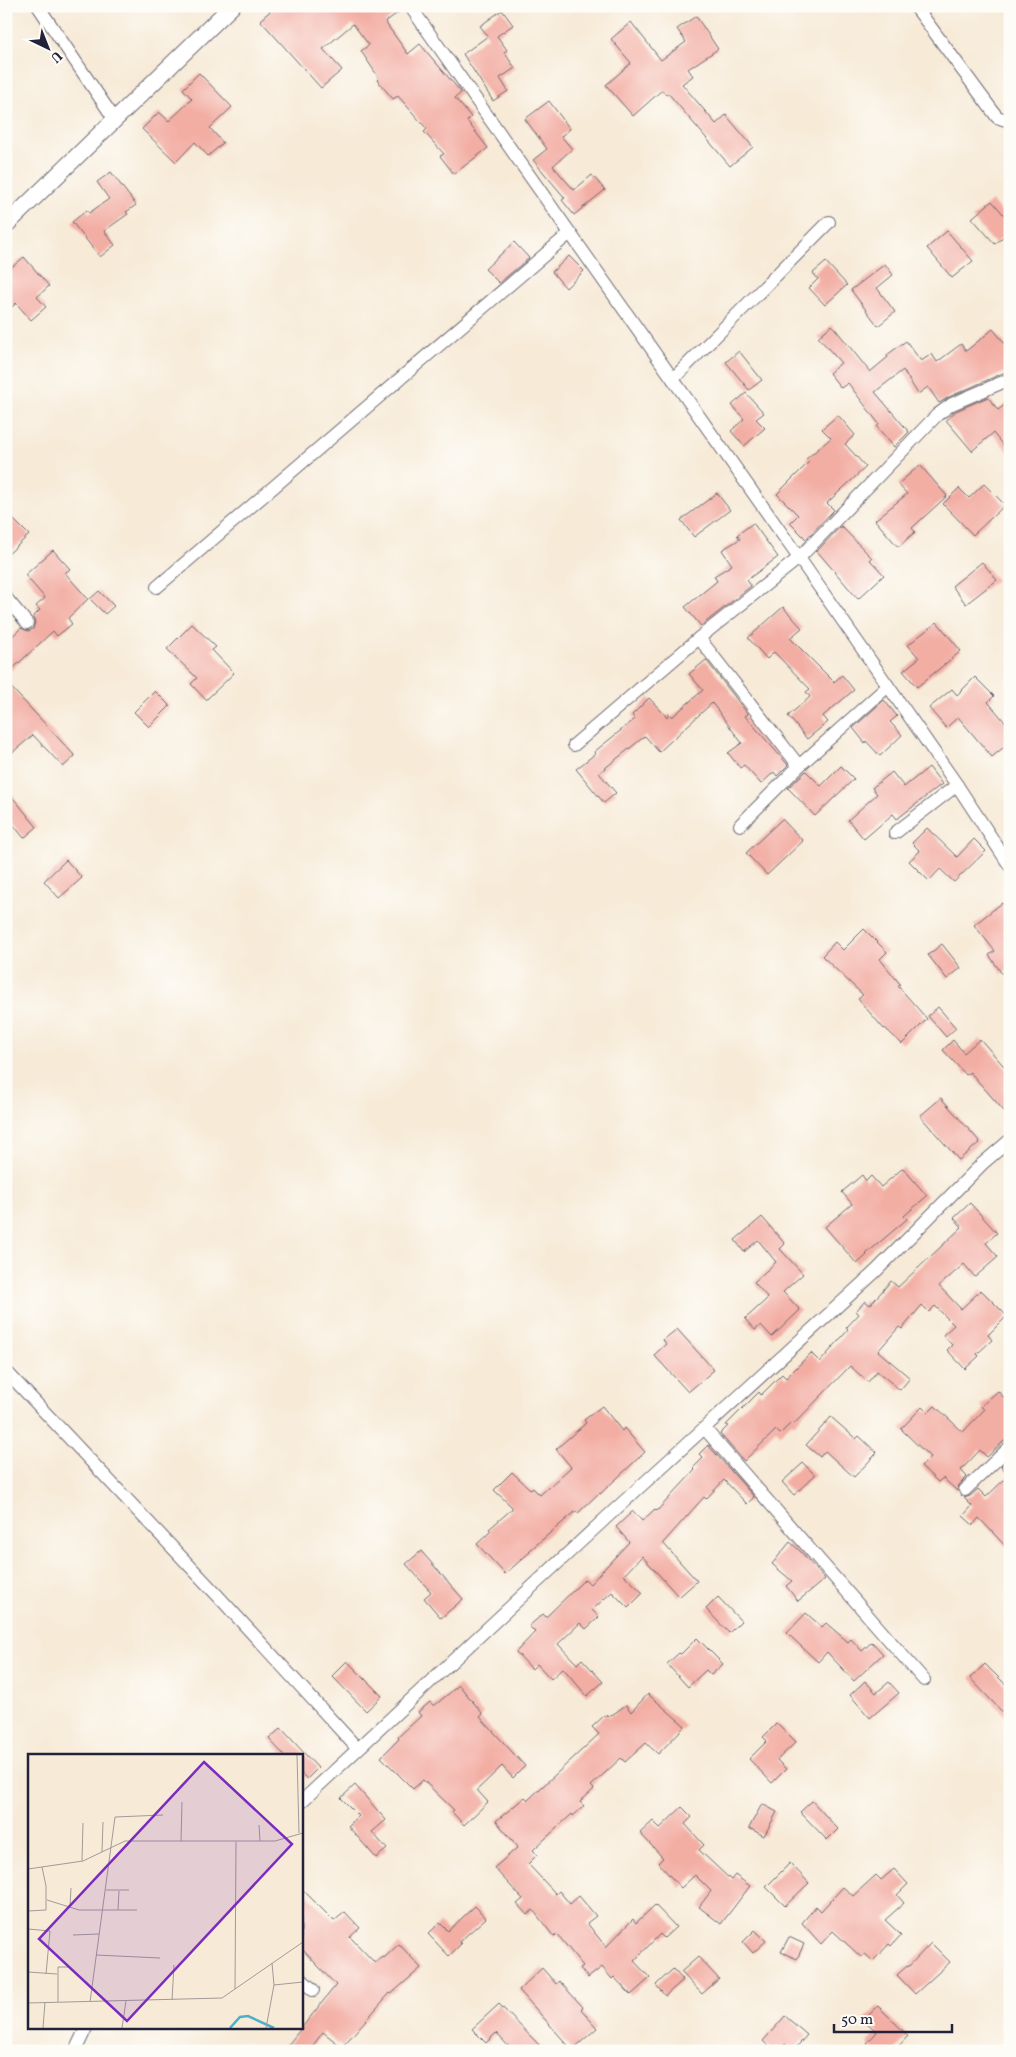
<svg xmlns="http://www.w3.org/2000/svg" width="1016" height="2057" viewBox="0 0 1016 2057" font-family="Vollkorn,serif">
<style>
.building{fill:#f3aea4}
.lines{fill:none;stroke-linecap:round;stroke-linejoin:round}
.minor-casing{stroke:#6d6872;stroke-width:14}
.tertiary-casing{stroke:#6d6872;stroke-width:18}
.minor{stroke:#fff;stroke-width:12}
.tertiary{stroke:#fff;stroke-width:16}
.inset-river{fill:none;stroke:#4bb1c9;stroke-width:2.5}
.inset-road{fill:none;stroke:#a29a99;stroke-width:1}
.view{fill:#7b2cbf;fill-opacity:0.15;stroke:#7b2cbf;stroke-width:2.5}
.inset-edge{fill:none;stroke:#22223b;stroke-width:2.5}
</style>
<rect width="100%" height="100%" fill="#fdfcf7"/>
<filter id="ink" filterUnits="userSpaceOnUse"><feTurbulence type="fractalNoise" baseFrequency=".02" numOctaves="2"/><feDisplacementMap in="SourceGraphic" scale="10" xChannelSelector="R" yChannelSelector="G"/><feConvolveMatrix kernelMatrix="1 2 1 2 8 2 1 2 1" color-interpolation-filters="sRGB"/></filter>
<filter id="wash" filterUnits="userSpaceOnUse"><feTurbulence type="fractalNoise" baseFrequency=".0096" numOctaves="4" result="noise"/><feDisplacementMap in="SourceGraphic" scale="20" xChannelSelector="R" yChannelSelector="G"/><feGaussianBlur stdDeviation="1.12" result="paint"/><feColorMatrix in="noise" values="0 0 0 0 0 0 0 0 0 0 0 0 0 0 0 0 0 1.4 0 .05"/><feComposite in="paint" operator="in"/></filter>
<g filter="url(#wash)">
<rect width="100%" height="100%" fill="#f7ead7"/>
<g id="blocks">
<g class="building">
<path d="M276,6H402L403,9L385,22L408,54L420,44L460,91L461,93L455,98L471,117L467,121L488,148L454,174L440,156L444,154L424,132L427,129L398,96L393,99L377,80L379,78L361,51L369,45L353,24L323,49L342,70L321,88L260,20Z"/>
<path d="M502,10L513,25L497,36L507,50L504,52L515,68L500,78L508,91L493,101L463,54L488,36L480,26Z"/>
<path d="M696,16L718,49L688,69L693,76L682,84L716,124L726,115L753,147L730,166L668,93L666,95L662,90L633,116L606,85L631,63L611,39L631,22L661,60L686,42L677,29Z"/>
<path d="M199,73L232,107L210,128L223,143L208,156L195,142L176,162L142,129L159,112L169,121L192,99L183,89Z"/>
<path d="M549,101L570,129L561,136L572,149L553,166L574,190L592,175L605,190L574,215L562,200L565,198L533,160L547,149L525,119Z"/>
<path d="M111,172L136,205L126,212L128,214L104,231L115,245L100,257L72,222L87,210L89,213L109,199L97,182Z"/>
<path d="M992,201L1010,222V231L995,244L972,218Z"/>
<path d="M947,231L973,261L952,278L927,248Z"/>
<path d="M514,242L529,258L499,283L485,269Z"/>
<path d="M569,256L584,271L566,288L552,272Z"/>
<path d="M24,257L49,286L37,297L46,307L31,320L16,303L6,313V272Z"/>
<path d="M826,262L847,285L825,305L809,288L818,279L813,273Z"/>
<path d="M885,264L893,275L877,288L895,312L878,326L851,290Z"/>
<path d="M832,325L870,372L888,357L887,355L906,341L921,361L932,354L937,362L961,344L966,351L993,329L1010,350V370L949,397L939,403L928,387L918,394L903,370L875,392L909,432L894,447L877,427L879,424L848,383L841,388L829,373L841,363L818,337Z"/>
<path d="M739,351L762,380L749,390L726,362Z"/>
<path d="M746,393L764,413L756,419L765,428L744,446L731,431L744,419L732,405Z"/>
<path d="M988,397L998,410L1010,401V454L993,433L972,451L946,420L956,411Z"/>
<path d="M838,415L855,435L845,444L866,467L827,503L834,510L806,539L790,523L798,515L777,494L809,462L806,459L831,438L822,429Z"/>
<path d="M920,465L947,496L912,528L915,532L898,547L875,520L907,494L898,484Z"/>
<path d="M984,484L1005,505L973,535L943,504L959,488L969,498Z"/>
<path d="M717,493L730,510L694,537L681,520Z"/>
<path d="M6,512L29,535L6,556Z"/>
<path d="M753,523L778,557L747,580L751,586L701,626L685,607L717,581L714,576L732,565L722,550L740,539L737,535Z"/>
<path d="M841,526L872,558L870,560L884,575L858,599L817,551Z"/>
<path d="M53,550L70,569L65,573L88,599L68,618L72,624L57,636L53,631L6,675V642L21,628L28,631L33,629L35,622L33,617L40,610L36,606L45,598L25,575Z"/>
<path d="M982,562L997,580L966,604L952,586Z"/>
<path d="M99,591L114,606L105,614L90,599Z"/>
<path d="M783,607L802,628L790,638L834,682L842,675L854,690L823,716L828,722L807,739L788,716L810,697L806,692L810,689L774,652L767,659L748,638Z"/>
<path d="M937,622L961,651L917,687L903,671L919,658L908,645Z"/>
<path d="M192,624L216,647L212,650L234,673L206,700L191,684L197,678L167,649Z"/>
<path d="M706,660L748,714L745,716L788,765L777,776L774,772L761,784L744,765L740,768L728,753L742,743L712,703L659,752L645,736L599,773L616,793L604,803L576,769L595,754L594,752L635,719L632,715L649,698L667,717L669,714L672,717L703,690L689,674Z"/>
<path d="M975,677L994,696L988,702L1010,728V742L992,757L958,717L946,728L929,708L952,689L957,695Z"/>
<path d="M6,682L75,756L63,767L33,735L6,758Z"/>
<path d="M155,691L170,706L149,727L134,712Z"/>
<path d="M884,700L897,716L890,722L902,735L880,756L866,741L865,743L853,728Z"/>
<path d="M841,766L854,779L815,816L788,788L806,771L821,786Z"/>
<path d="M929,767L942,784L897,819L893,814L864,839L848,820L877,794L872,788L892,772L904,787Z"/>
<path d="M6,789L37,827L24,838L6,816Z"/>
<path d="M782,819L803,841L767,875L746,853Z"/>
<path d="M927,828L957,857L974,839L986,851L954,882L940,869L929,881L909,861L920,851L912,843Z"/>
<path d="M66,860L82,878L59,898L44,881Z"/>
<path d="M1002,903L1010,914V969L1002,974L989,955L995,951L974,925Z"/>
<path d="M864,929L887,952L880,959L900,984L898,986L927,1019L902,1044L885,1028L884,1029L858,999L863,995L822,956L835,942L843,950Z"/>
<path d="M942,944L961,968L947,979L928,955Z"/>
<path d="M938,1007L956,1028L946,1037L928,1016Z"/>
<path d="M980,1039L1010,1073V1118L970,1072L966,1075L943,1050L953,1040L964,1053Z"/>
<path d="M941,1098L980,1142L959,1160L920,1116Z"/>
<path d="M903,1168L927,1196L904,1216L907,1219L866,1254L867,1255L857,1264L825,1227L852,1204L842,1192L862,1175L866,1181L871,1176L881,1187Z"/>
<path d="M970,1203L997,1233L986,1243L998,1257L975,1277L964,1264L939,1286L961,1309L981,1290L1007,1316L988,1335L992,1340L977,1354L979,1356L965,1369L947,1350L952,1345L943,1335L954,1325L935,1306L929,1312L922,1305L902,1329L899,1327L878,1351L910,1378L900,1390L877,1371L868,1382L850,1366L794,1424L792,1422L780,1434L776,1430L744,1461L720,1434L728,1426L726,1425L759,1392L761,1395L782,1374L786,1378L811,1353L820,1362L848,1330L846,1328L859,1314L856,1311L865,1301L870,1305L891,1281L898,1287L962,1227L954,1218Z"/>
<path d="M762,1217L785,1244L780,1249L803,1274L783,1292L800,1310L772,1337L761,1325L755,1330L745,1319L768,1298L754,1282L776,1262L758,1240L744,1252L735,1240Z"/>
<path d="M677,1329L714,1370L688,1392L654,1355L666,1344L663,1340Z"/>
<path d="M998,1391L1010,1405V1439L1004,1441L987,1457L980,1450L961,1470L967,1477L959,1485L957,1491L943,1478L938,1482L921,1466L930,1457L901,1429L922,1407L928,1413L935,1406L963,1432L984,1410L981,1406Z"/>
<path d="M602,1406L622,1431L624,1428L645,1452L600,1494L599,1493L578,1513L576,1511L529,1551L530,1552L505,1574L477,1544L491,1531L489,1529L512,1509V1507L494,1490L512,1472L531,1490L533,1488L540,1495L571,1467L556,1449L586,1423L584,1420Z"/>
<path d="M831,1417L856,1439L859,1436L877,1453L854,1477L825,1451L820,1457L806,1445Z"/>
<path d="M708,1445L754,1497L747,1504L724,1480L706,1499L704,1497L663,1543L697,1581L679,1597L642,1556L624,1575L643,1593L628,1608L612,1592L592,1610L599,1617L586,1629L580,1623L558,1644L577,1664L582,1659L603,1682L587,1696L563,1668L551,1679L537,1664L532,1669L516,1652L535,1632L529,1626L543,1614L546,1617L585,1579L590,1584L629,1542L616,1527L633,1511L642,1521L655,1509L657,1511L695,1470L693,1468L703,1458L699,1454Z"/>
<path d="M1010,1458V1551L979,1518L973,1525L963,1516L972,1506L964,1498L970,1496L978,1489L986,1497L1009,1475L1001,1466Z"/>
<path d="M803,1463L815,1475L794,1495L782,1482Z"/>
<path d="M790,1542L799,1550L825,1579L798,1601L786,1586L792,1581L772,1564Z"/>
<path d="M421,1551L463,1599L441,1618L424,1598L431,1592L406,1564Z"/>
<path d="M718,1597L741,1621L729,1633L706,1609Z"/>
<path d="M806,1613L822,1627L826,1623L848,1642L851,1639L862,1651L872,1642L883,1654L854,1681L827,1652L818,1662L787,1633Z"/>
<path d="M697,1638L723,1664L711,1675L706,1670L688,1687L667,1664L679,1653L681,1654Z"/>
<path d="M347,1661L382,1696L366,1711L332,1676Z"/>
<path d="M985,1664L1010,1689V1720L970,1678Z"/>
<path d="M865,1681L876,1693L889,1682L899,1693L870,1718L850,1695Z"/>
<path d="M459,1685L483,1714L480,1717L525,1766L513,1778L502,1766L477,1790L488,1802L464,1825L452,1812L454,1810L423,1780L413,1789L381,1757L399,1739L398,1737L421,1716L418,1712L430,1702L434,1706Z"/>
<path d="M648,1694L685,1726L658,1754L646,1743L625,1762L621,1758L591,1786L594,1789L580,1802L584,1806L573,1816L572,1814L533,1850L537,1855L528,1864L556,1894L559,1891L570,1904L579,1896L596,1916L587,1923L606,1947L633,1919L636,1923L655,1905L676,1927L664,1938L660,1934L634,1961L650,1978L631,1995L614,1977L612,1979L602,1967L588,1978L580,1968L583,1966L557,1934L554,1937L533,1910L527,1915L517,1904L523,1899L494,1868L518,1847L496,1821L525,1797L528,1800L599,1734L592,1727L606,1714L609,1717L626,1705L631,1712Z"/>
<path d="M777,1723L796,1742L777,1760L786,1769L772,1783L749,1759L767,1741L763,1737Z"/>
<path d="M281,1728L318,1768L307,1779L301,1773V1756H285L269,1739Z"/>
<path d="M355,1785L386,1820L372,1832L387,1849L376,1858L348,1826L359,1816L341,1798Z"/>
<path d="M812,1801L838,1829L827,1840L800,1812Z"/>
<path d="M762,1804L777,1812L764,1836L749,1828Z"/>
<path d="M682,1807L692,1817L685,1824L704,1845L699,1850L731,1880L735,1875L750,1886L721,1924L699,1907L711,1891L695,1875L681,1888L658,1863L663,1858L640,1833L653,1821L660,1828Z"/>
<path d="M790,1863L809,1883L785,1906L766,1887Z"/>
<path d="M894,1869L908,1884L897,1895L904,1903L885,1920L901,1935L891,1946L889,1944L873,1961L865,1954L861,1957L833,1931L821,1944L802,1923L816,1906L821,1911L843,1887L853,1896L876,1875L881,1880Z"/>
<path d="M301,1888L334,1921L345,1912L360,1928L350,1937L375,1963L382,1957L384,1958L399,1944L421,1968L391,1994L390,1993L342,2047L323,2032L309,2051H283L336,1985L301,1948Z"/>
<path d="M475,1906L486,1918L459,1942L461,1944L449,1956L428,1934L440,1923L448,1931Z"/>
<path d="M755,1930L766,1941L753,1953L743,1942Z"/>
<path d="M789,1937L804,1944L797,1959L781,1952Z"/>
<path d="M931,1943L950,1962L915,1994L897,1975L907,1966L908,1967Z"/>
<path d="M698,1957L719,1979L702,1994L681,1972Z"/>
<path d="M542,1968L556,1984L559,1981L583,2007L581,2009L597,2028L572,2050L519,1990Z"/>
<path d="M673,1969L683,1980L665,1996L656,1985Z"/>
<path d="M499,2004L545,2051H513L496,2033L486,2043L472,2029Z"/>
<path d="M878,2006L908,2036L894,2051H875L867,2043L877,2032L864,2020Z"/>
<path d="M785,2016L807,2035L793,2051L785,2044L780,2051H774L763,2041Z"/>
</g>
</g>
</g>
<g filter="url(#ink)">
<use href="#blocks" fill-opacity="0" stroke="#6d6872" stroke-width="1"/>
<g class="lines">
<defs>
<g id="minor">
<path d="M38,6L115,120"/>
<path d="M410,6L799,558L957,785L1010,866"/>
<path d="M915,6L997,117L1006,120L1010,118"/>
<path d="M673,379L829,222"/>
<path d="M157,587L570,233"/>
<path d="M6,598L27,623"/>
<path d="M699,638L799,766"/>
<path d="M574,745L699,638L799,558L937,415L952,404L1010,379"/>
<path d="M740,825L799,766L888,686"/>
<path d="M895,833L957,785"/>
<path d="M6,1371L219,1597L357,1748"/>
<path d="M705,1429L924,1680"/>
<path d="M965,1490L1010,1447"/>
<path d="M301,1802L607,1517L876,1271L982,1164L1010,1140"/>
<path d="M301,1979L313,1990"/>
<path d="M75,2051L86,2028"/>
</g>
<path id="tertiary" d="M6,225L232,6"/>
</defs>
<use href="#minor" class="minor-casing"/>
<use href="#tertiary" class="tertiary-casing"/>
<use href="#minor" class="minor"/>
<use href="#tertiary" class="tertiary"/>
</g>
</g>
<g transform="translate(28 1754)">
<rect width="275" height="275" fill="#f7ead7"/>
<path class="inset-river" d="M202,274L212,263L220,262L246,274"/>
<path class="inset-road" d="M269,1L271,79M231,71L232,87M153,87L154,48M74,98L75,68M54,107L55,69M0,115L55,107L97,87H247L275,79M78,136H101M19,146L51,156H109M42,152L43,134M90,156L91,137M0,157L18,156V132L14,113M0,175L22,177L18,220M0,175V157M45,181L71,180M68,201L132,204M0,218L29,220M246,231L275,228M207,235L208,88M144,246L146,211M30,248V213H41M62,248L87,63L135,61M0,249L194,244L275,188M15,274L17,248M94,274L98,247M238,274L246,231L244,209"/>
<path class="view" d="M176,8L264,90L99,267L11,185Z"/>
<rect width="275" height="275" class="inset-edge"/>
</g>
<rect width="1016" height="2057" fill="none" stroke="#fdfcf7" stroke-width="25"/>
<g transform="translate(48 48) rotate(137)" stroke="#fdfcf7" stroke-width="4" paint-order="stroke">
<path d="M0-4L9 19L0 12L-9 19Z" fill="#22223b"/>
<text y="-8" font-size="14" font-weight="bold" text-anchor="middle" fill="#22223b">U</text>
</g>
<path d="M834 2024v8h118v-8" fill="none" stroke="#22223b" stroke-width="2.5"/>
<text x="841" y="2024" font-size="15" fill="#22223b" stroke="#fdfcf7" stroke-width="4" paint-order="stroke">50 m</text>
</svg>
